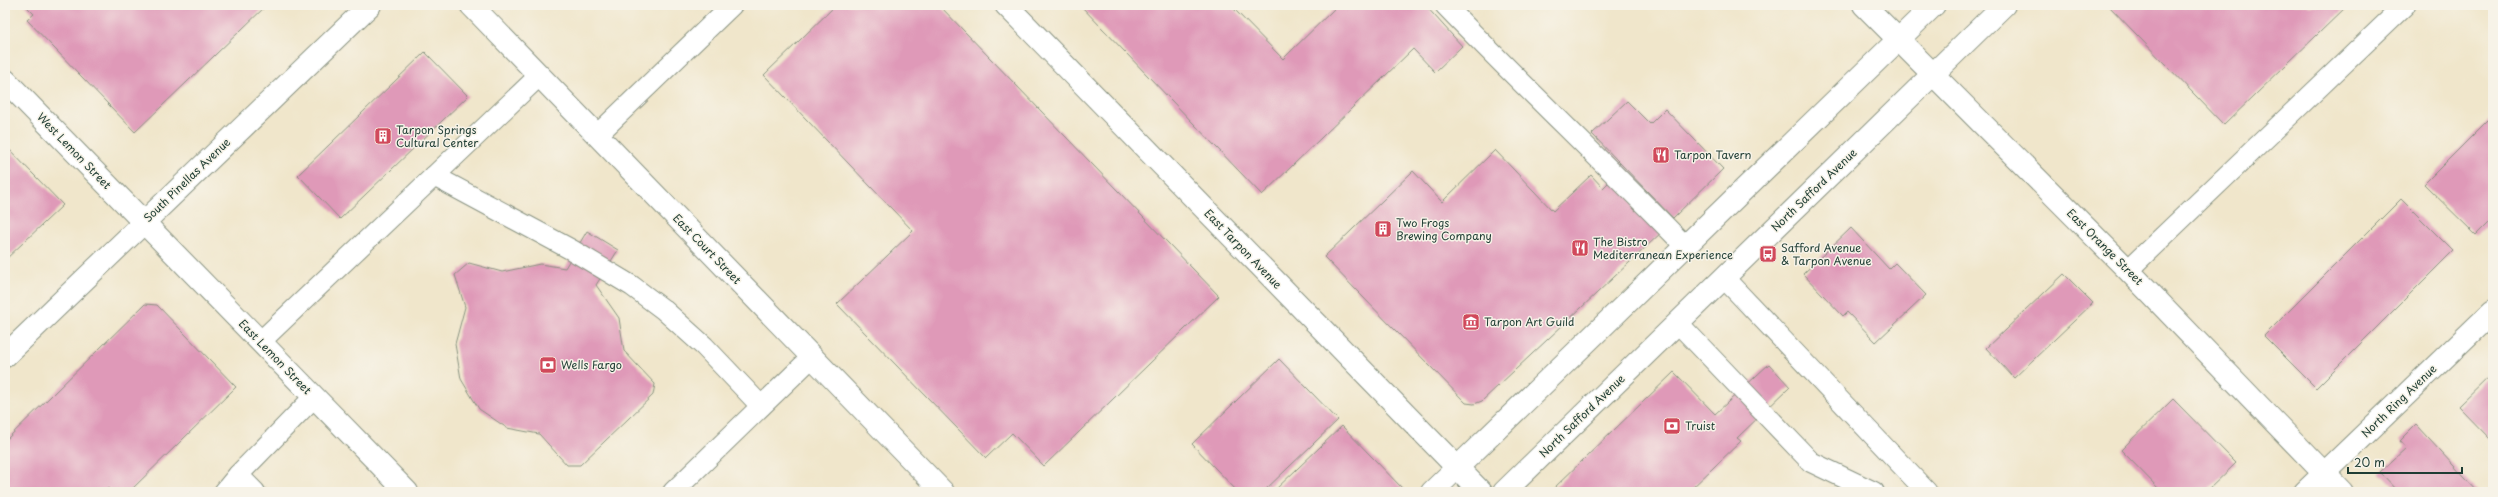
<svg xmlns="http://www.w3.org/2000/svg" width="2498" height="497" viewBox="0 0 2498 497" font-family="'Playpen Sans',sans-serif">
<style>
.building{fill:#df99b8}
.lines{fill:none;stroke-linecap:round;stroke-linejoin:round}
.lane-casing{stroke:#889280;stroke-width:22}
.street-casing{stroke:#889280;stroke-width:24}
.secondary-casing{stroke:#889280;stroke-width:24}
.lane{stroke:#fff;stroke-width:20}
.street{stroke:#fff;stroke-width:22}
.secondary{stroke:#fff;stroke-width:22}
.labels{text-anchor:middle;stroke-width:3;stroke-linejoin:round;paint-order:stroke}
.poi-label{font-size:11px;fill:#1f3d34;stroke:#f7f3e8;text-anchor:start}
.street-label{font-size:11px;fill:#1f3d34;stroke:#f7f3e8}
</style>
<rect width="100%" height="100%" fill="#f7f3e8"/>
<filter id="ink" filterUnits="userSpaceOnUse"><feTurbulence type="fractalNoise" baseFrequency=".025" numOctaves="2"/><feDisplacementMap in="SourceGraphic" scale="8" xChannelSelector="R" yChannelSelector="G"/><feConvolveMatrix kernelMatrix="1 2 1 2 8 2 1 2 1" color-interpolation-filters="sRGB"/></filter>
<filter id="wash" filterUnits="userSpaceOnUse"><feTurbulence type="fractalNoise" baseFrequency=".012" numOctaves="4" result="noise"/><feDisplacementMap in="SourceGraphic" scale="16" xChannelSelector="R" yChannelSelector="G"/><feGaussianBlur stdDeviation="0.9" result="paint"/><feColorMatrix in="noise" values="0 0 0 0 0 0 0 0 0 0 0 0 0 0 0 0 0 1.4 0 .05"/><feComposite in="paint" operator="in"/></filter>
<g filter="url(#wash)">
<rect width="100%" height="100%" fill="#f0e6cb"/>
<g id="blocks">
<g class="building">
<path d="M25,5H267L135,132L27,20L34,14Z"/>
<path d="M836,5H939L1219,296L1044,466L1012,433L986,458L837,304L913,231L764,75Z"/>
<path d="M1080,5H1230L1283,59L1338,5H1387L1391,9L1395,5H1425L1462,46L1435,72L1413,49L1262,195Z"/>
<path d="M2108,5H2348L2224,125Z"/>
<path d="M425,52L468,96L340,219L298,175Z"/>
<path d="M1627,101L1650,124L1665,109L1723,169L1673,218L1592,134Z"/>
<path d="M2493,115V218L2476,235L2424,184Z"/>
<path d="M5,145L63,205L5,260Z"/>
<path d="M1495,150L1553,211L1591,175L1603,188L1613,178L1663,231L1482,401L1474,404L1466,403L1324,257L1413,171L1442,202Z"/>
<path d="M2401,199L2453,251L2316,388L2264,336Z"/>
<path d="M1851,228L1889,269L1895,263L1926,295L1876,342L1847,312L1843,316L1803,274Z"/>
<path d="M587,231L618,250L596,285L619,318L624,351L655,384L653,395L580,465H567L539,434L507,428L479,409L461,379L455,344L465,307L455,275L469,263L502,272L540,264L565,268Z"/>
<path d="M2064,274L2093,303L2014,378L1986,348Z"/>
<path d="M145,304L157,305L236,387L129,492H112L108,488L105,492H5V441Z"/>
<path d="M1279,359L1338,420L1263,492H1238L1192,444Z"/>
<path d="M1769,364L1790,387L1737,438L1741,441L1688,492H1556L1553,489L1674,372L1715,414Z"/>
<path d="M2493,372V442L2458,406Z"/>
<path d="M2173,399L2236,463L2206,492H2162L2121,450Z"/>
<path d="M2416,425L2478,492H2399L2380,472L2406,448L2400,441Z"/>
<path d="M1342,426L1403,489L1400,492H1277L1275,490Z"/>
</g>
</g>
</g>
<g filter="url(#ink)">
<use href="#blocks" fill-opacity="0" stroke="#889280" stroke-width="1"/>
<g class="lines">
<defs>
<g id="lane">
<path d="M1445,5C1524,87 1606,164 1685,246"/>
<path d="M597,135L732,5"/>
<path d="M434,176L572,250L632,286L664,310L704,346L761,406"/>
<path d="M2128,270L2405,5"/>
<path d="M1724,278L1927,492"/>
<path d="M1678,323L1811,462L1874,492"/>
<path d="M260,342L539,76"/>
<path d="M224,492L238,475"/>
<path d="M255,492L238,475L314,397"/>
<path d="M673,492L812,357"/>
</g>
<g id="street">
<path d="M471,5L943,492"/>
<path d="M1864,5L2128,270L2342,492"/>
<path d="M5,80L407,492"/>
<path d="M1432,492L1934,5"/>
<path d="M1504,492L2004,5"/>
<path d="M2305,492L2493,311"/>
</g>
<g id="secondary">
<path d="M1006,5L1481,492"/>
<path d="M5,356L370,5"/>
</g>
</defs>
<use href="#lane" class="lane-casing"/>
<use href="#street" class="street-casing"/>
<use href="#secondary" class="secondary-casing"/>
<use href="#lane" class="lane"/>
<use href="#street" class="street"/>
<use href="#secondary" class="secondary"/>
</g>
</g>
<defs>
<symbol id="building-square" viewBox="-11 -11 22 22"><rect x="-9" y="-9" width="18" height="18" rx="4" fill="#d1495b" stroke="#f7f3e8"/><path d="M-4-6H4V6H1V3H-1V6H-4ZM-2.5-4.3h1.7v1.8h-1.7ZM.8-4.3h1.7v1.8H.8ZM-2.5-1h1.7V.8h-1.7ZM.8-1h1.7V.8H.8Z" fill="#fff"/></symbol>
<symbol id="restaurant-square" viewBox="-11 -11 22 22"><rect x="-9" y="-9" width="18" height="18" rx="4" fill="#d1495b" stroke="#f7f3e8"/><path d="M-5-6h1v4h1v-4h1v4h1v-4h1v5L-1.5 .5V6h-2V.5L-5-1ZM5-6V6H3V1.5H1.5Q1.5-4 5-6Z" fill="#fff"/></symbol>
<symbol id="bus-square" viewBox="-11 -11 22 22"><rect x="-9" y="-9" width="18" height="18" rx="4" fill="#d1495b" stroke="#f7f3e8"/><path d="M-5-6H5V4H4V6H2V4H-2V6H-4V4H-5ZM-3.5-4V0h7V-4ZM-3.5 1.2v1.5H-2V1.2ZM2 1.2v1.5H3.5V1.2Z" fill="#fff"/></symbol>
<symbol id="museum-square" viewBox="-11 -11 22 22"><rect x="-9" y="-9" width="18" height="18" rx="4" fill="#d1495b" stroke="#f7f3e8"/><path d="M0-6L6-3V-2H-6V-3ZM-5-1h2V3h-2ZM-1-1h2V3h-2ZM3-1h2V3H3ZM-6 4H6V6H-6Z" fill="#fff"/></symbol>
<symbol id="bank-square" viewBox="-11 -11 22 22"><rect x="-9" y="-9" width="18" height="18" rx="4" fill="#d1495b" stroke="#f7f3e8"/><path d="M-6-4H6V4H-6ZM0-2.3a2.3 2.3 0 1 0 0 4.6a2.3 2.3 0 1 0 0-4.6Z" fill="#fff"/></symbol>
</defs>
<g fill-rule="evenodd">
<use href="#building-square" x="373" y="126" width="20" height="20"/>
<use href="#restaurant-square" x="1651" y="145" width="20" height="20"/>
<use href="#building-square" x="1373" y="219" width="20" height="20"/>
<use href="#restaurant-square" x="1570" y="238" width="20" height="20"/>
<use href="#bus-square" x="1758" y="244" width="20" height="20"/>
<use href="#museum-square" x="1461" y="312" width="20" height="20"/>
<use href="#bank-square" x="538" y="355" width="20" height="20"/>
<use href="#bank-square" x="1662" y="416" width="20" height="20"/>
</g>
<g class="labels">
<g class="poi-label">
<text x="396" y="134">Tarpon Springs<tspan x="396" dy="13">Cultural Center</tspan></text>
<text x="1674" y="159">Tarpon Tavern</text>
<text x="1396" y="227">Two Frogs<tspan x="1396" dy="13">Brewing Company</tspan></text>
<text x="1593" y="246">The Bistro<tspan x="1593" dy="13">Mediterranean Experience</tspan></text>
<text x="1781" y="252">Safford Avenue<tspan x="1781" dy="13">&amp; Tarpon Avenue</tspan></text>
<text x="1484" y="326">Tarpon Art Guild</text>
<text x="561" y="369">Wells Fargo</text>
<text x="1685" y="430">Truist</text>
</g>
<g class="street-label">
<text transform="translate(74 151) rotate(46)" y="4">West Lemon Street</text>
<text transform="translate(187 180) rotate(-44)" y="4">South Pinellas Avenue</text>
<text transform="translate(1814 190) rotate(-44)" y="4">North Safford Avenue</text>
<text transform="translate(2105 247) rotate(45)" y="4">East Orange Street</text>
<text transform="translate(707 249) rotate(46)" y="4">East Court Street</text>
<text transform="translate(1243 249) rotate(46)" y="4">East Tarpon Avenue</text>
<text transform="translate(275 357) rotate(46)" y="4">East Lemon Street</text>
<text transform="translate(2399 401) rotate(-44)" y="4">North Ring Avenue</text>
<text transform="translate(1582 416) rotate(-44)" y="4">North Safford Avenue</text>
</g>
</g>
<rect width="2498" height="497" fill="none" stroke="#f7f3e8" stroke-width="20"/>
<path d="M2348 467v6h114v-6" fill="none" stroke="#1f3d34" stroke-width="2"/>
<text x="2354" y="467" font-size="12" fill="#1f3d34" stroke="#f7f3e8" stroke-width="3" paint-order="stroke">20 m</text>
</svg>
